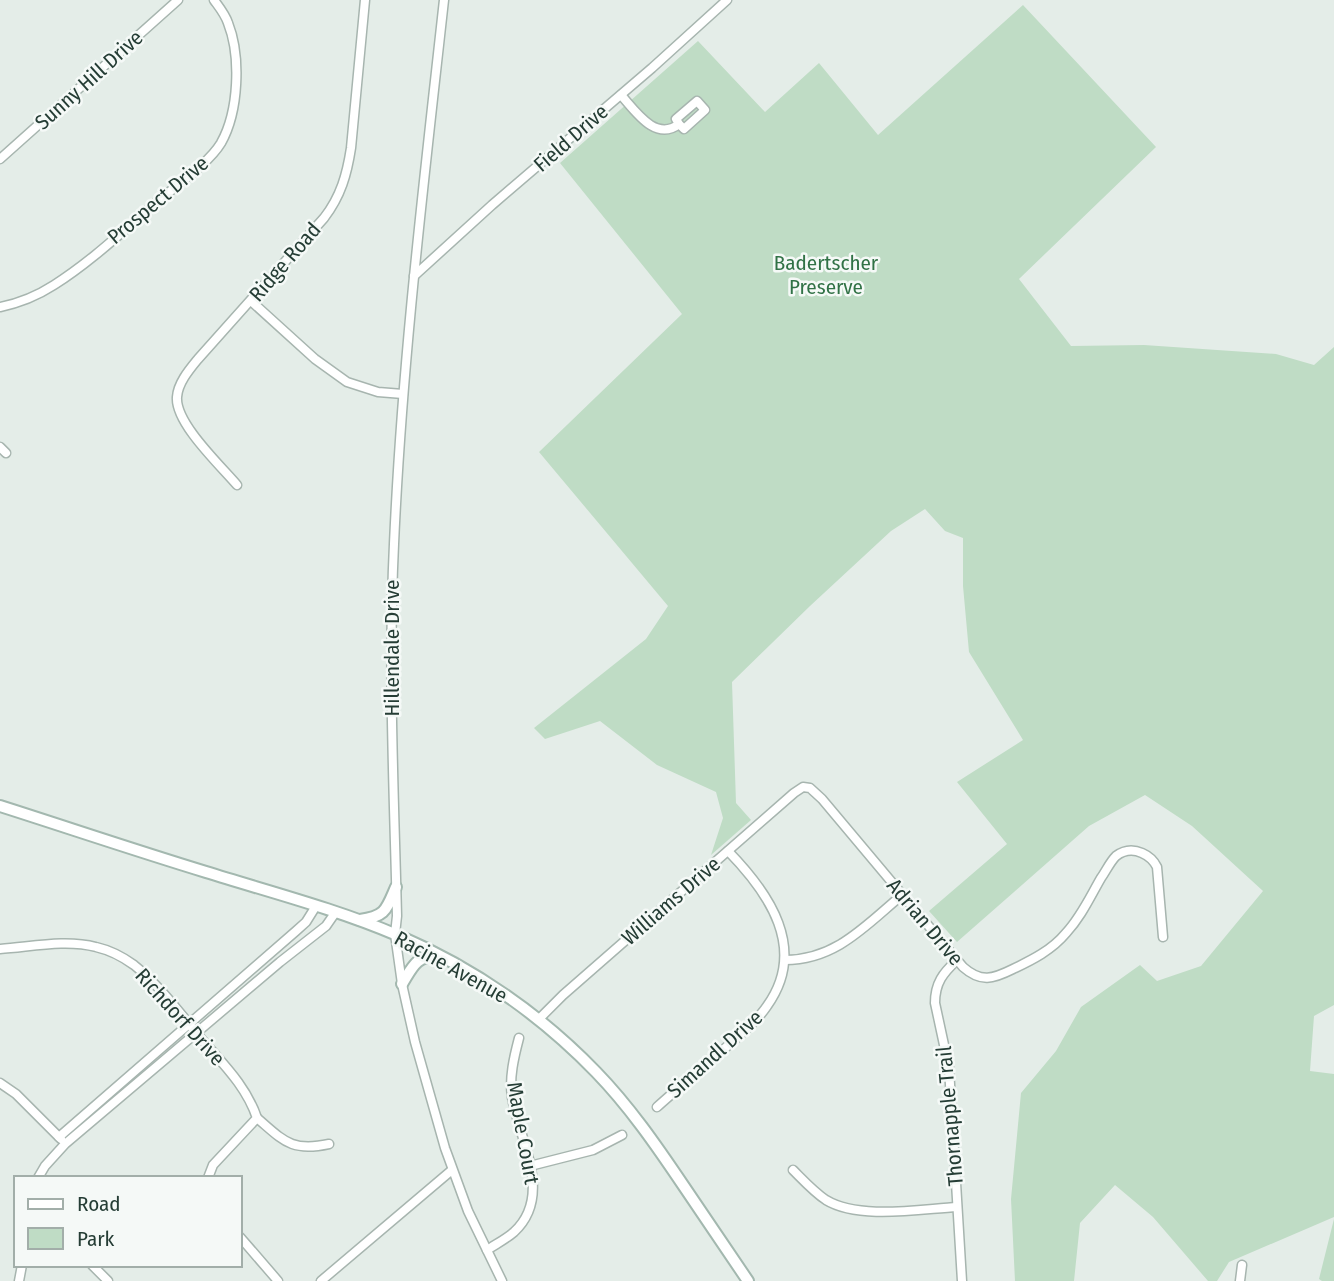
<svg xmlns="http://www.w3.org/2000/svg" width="1334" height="1281" viewBox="0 0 1334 1281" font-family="'Fira Sans Condensed',sans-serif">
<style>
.green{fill:#bfdcc5}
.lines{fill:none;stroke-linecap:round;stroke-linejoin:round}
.street-casing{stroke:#a7b5af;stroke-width:11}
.secondary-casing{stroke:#a3b8af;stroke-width:14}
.street{stroke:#fff;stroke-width:8}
.secondary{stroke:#fff;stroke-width:10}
.labels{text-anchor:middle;stroke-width:5;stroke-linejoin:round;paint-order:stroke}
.street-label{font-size:21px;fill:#253d35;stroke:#f5f9f7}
.park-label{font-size:21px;fill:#317246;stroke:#f5f9f7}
</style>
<rect width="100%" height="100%" fill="#e4ede8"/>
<g class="green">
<path d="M1023,5L1156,147L1019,279L1071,346L1144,345L1276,354L1314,365L1334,347V1005L1314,1016L1310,1071L1334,1074V1217L1229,1262L1217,1281H1208L1153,1217L1115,1185L1080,1223L1074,1281H1015L1011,1199L1021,1093L1056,1051L1081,1007L1140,965L1157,981L1201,966L1263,891L1192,826L1145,795L1089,826L957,942L929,911L1007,844L957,782L1023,740L969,652L963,586V538L945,531L925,509L891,531L810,606L732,682L736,803L751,820L711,855L723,818L716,792L657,765L600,721L545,739L534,728L646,639L668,606L539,452L682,314L560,163L698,41L765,112L819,63L878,135Z"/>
<path d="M1334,1219V1281H1322L1319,1279Z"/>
</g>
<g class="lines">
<defs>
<g id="street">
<path d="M444,0C424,181 402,362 394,544C388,668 394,792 397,916L395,934L402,984L415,1042L445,1148L468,1211L502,1281"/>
<path d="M621,95C636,112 656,142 679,124L676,119L697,101L705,110L684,129L679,124"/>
<path d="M0,159L178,0"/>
<path d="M414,276L492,205L652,68L727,0"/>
<path d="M251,301L315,359L347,382L378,392L403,394"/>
<path d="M0,307C20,303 37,296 54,285C92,261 125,229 158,201C177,185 209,163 221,143C239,111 241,56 228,23C225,14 219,7 214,0"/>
<path d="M0,447L6,453"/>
<path d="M237,485C220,465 175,423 177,397C178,383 189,370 198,359L324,218C341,196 347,174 351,148L365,0"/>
<path d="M0,949C31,947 65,939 96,947C109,950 123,957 134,965C159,985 179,1012 199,1036C221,1062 246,1085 257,1118L213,1165L208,1178"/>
<path d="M785,960C836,960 866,925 902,895"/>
<path d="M957,960C943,973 935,983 935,1003L949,1068L962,1281"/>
<path d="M538,1020L563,995L794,793L803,787L810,788L822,799L963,967C981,983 993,979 1013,969C1032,960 1052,950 1066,933C1081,917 1090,897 1101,878C1106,871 1110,862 1116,856C1124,850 1133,849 1142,853C1149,856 1154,861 1157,867L1163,937"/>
<path d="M0,1083L16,1094L61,1139"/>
<path d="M657,1107C678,1088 700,1070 722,1051C737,1037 755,1024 767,1006C808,949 769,893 728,851"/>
<path d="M257,1118C284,1141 291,1152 329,1144"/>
<path d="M59,1137L296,931L306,922L316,906"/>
<path d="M530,1166L593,1150L622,1135"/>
<path d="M793,1170C804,1181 814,1192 826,1200C859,1220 920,1209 957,1207"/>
<path d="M38,1178L45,1166L65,1144L280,962L326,926L335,913"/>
<path d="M240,1237L278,1281"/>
<path d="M487,1250C496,1244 506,1239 514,1232C554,1195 519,1140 512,1097C509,1078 514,1057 519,1038"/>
<path d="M92,1265L108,1281"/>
<path d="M19,1281L22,1265"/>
<path d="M321,1281L452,1170"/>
<path d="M1240,1281L1242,1265"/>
</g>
<g id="secondary">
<path d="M0,806C69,828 137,851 206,872C270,892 336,909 397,935C471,967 540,1014 596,1072C629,1106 656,1145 683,1185C705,1217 726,1249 748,1281"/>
<path d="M360,920C386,916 386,910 396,887"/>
<path d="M402,984C412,968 416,955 438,956"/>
</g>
</defs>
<use href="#street" class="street-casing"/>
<use href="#secondary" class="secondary-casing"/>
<use href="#street" class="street"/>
<use href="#secondary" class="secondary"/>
</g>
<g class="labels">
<g class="street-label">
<text transform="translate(89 80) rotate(-42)" y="7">Sunny Hill Drive</text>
<text transform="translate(571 138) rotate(-41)" y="7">Field Drive</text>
<text transform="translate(158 200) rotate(-40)" y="7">Prospect Drive</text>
<text transform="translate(285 262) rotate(-49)" y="7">Ridge Road</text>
<text transform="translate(392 648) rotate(-90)" y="7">Hillendale Drive</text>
<text transform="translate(671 901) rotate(-41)" y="7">Williams Drive</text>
<text transform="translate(925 922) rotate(50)" y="7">Adrian Drive</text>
<text transform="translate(451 967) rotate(29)" y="7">Racine Avenue</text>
<text transform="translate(180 1017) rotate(48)" y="7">Richdorf Drive</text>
<text transform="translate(715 1054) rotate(-42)" y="7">Simandl Drive</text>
<text transform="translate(950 1116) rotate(-95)" y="7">Thornapple Trail</text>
<text transform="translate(523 1133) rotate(80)" y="7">Maple Court</text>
</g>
<g class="park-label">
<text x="826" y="270">Badertscher<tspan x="826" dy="24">Preserve</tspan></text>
</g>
</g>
<rect x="14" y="1176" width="228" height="91" fill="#f5f9f7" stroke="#a2aea9" stroke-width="2"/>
<rect x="28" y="1199" width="35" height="10" fill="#ffffff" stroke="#a2aea9" stroke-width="2"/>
<text x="77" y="1211" font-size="21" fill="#253d35">Road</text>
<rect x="28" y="1228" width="35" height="21" fill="#bfdcc5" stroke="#a2aea9" stroke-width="2"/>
<text x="77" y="1246" font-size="21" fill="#253d35">Park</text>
</svg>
